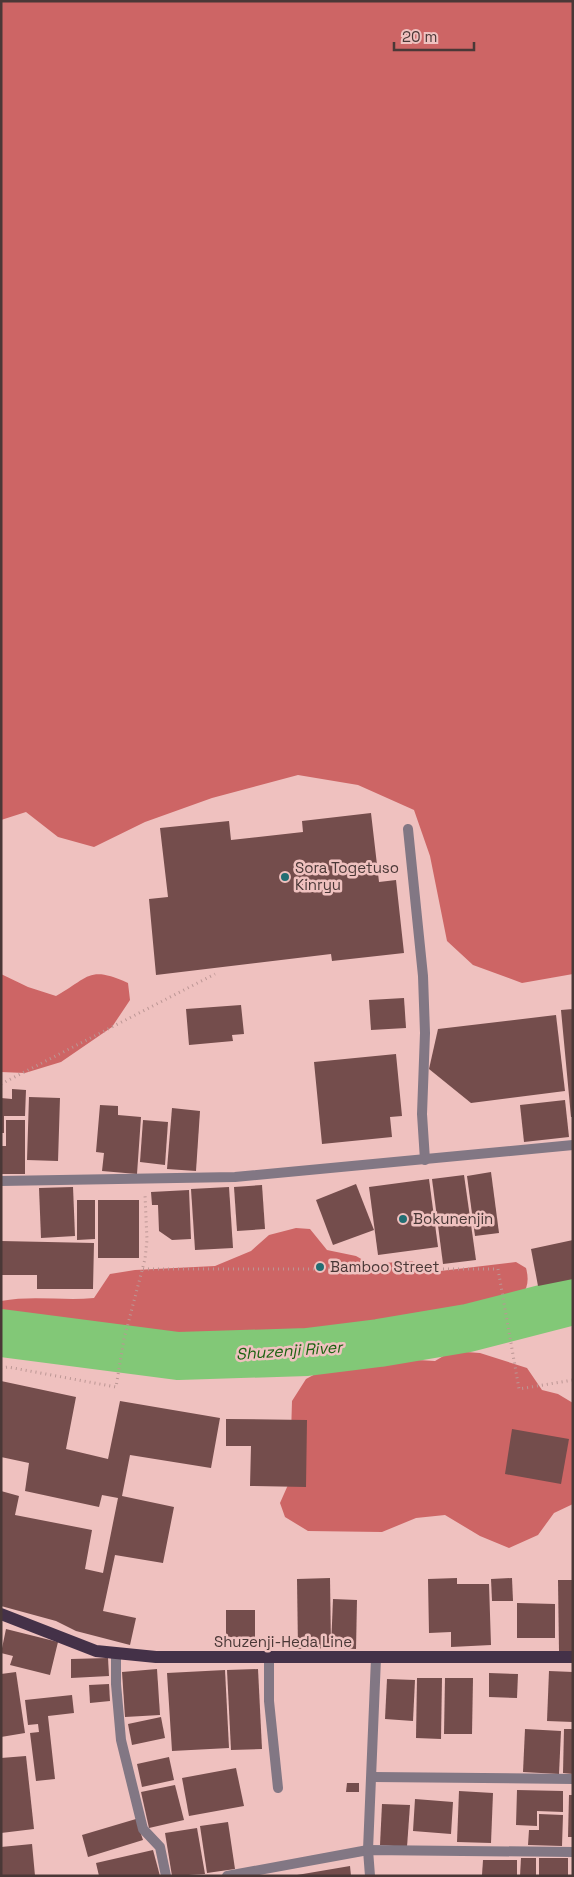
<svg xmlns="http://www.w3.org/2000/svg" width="574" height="1877" viewBox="0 0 574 1877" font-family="'Space Grotesk',sans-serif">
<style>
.forest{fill:#cd6565}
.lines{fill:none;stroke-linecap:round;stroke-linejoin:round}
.river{stroke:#82c877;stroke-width:48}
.building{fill:#744d4c}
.path{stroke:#bb9694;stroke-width:3;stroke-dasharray:1 4;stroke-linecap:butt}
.lane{stroke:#827784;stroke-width:10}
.street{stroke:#827784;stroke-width:10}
.primary{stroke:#443148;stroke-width:12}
.poi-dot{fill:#226e73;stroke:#efc1bf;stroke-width:2}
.labels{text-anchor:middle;stroke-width:5;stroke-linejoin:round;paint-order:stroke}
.poi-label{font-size:15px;fill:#4a3837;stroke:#efc1bf;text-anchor:start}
.street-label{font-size:15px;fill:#4a3837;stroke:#efc1bf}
.water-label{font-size:16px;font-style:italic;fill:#1d6212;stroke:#efc1bf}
</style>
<rect width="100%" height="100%" fill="#efc1bf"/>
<g class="forest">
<path d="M1,1H573V974L522,983L473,965L447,941L430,856L414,810L358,785L298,775L212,798L145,822L94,847L58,837L26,812L1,820Z"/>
<path d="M1,974L28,987L56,996C89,978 88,965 128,983L130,1000L112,1027L61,1062L25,1073L1,1072Z"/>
<path d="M296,1228L310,1229L327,1250L356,1256L370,1264L412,1261L432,1272L516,1262L526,1268C537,1308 490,1307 462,1314C420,1324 375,1334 332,1339C226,1350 117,1338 11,1329L1,1325V1301C32,1295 63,1301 94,1298L110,1274L135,1270L215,1266L251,1251L269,1235Z"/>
<path d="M452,1351L480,1353L527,1368L542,1390L558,1394L573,1403V1504L554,1513L538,1535L509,1548L480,1536L445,1515L416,1518L382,1532L308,1531L285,1517L280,1503L295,1469L291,1435L292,1401L306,1379L334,1364L366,1357L435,1361Z"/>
</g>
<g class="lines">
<path class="river" d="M1,1333L178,1356L307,1352L379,1343L468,1328L573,1301"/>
</g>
<g class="building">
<path d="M371,813L379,882L396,880L404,953L332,961L331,954L156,975L149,899L168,897L160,828L229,821L231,840L303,832L302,821Z"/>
<path d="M404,998L406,1028L371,1030L369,1000Z"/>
<path d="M241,1005L244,1034L232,1035L233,1041L189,1045L186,1009Z"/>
<path d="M573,1009V1117H571L561,1010Z"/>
<path d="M556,1015L565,1091L471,1103L429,1069L438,1029Z"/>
<path d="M396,1054L402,1116L390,1117L392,1137L322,1144L314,1062Z"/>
<path d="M12,1089L26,1090L25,1116H4V1133H1V1098L12,1099Z"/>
<path d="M29,1097L60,1098L58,1161L27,1160Z"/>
<path d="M565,1100L569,1137L524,1142L520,1105Z"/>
<path d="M100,1105L118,1106V1115L141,1117L137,1174L102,1171L104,1153L96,1152Z"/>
<path d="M172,1108L200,1111L196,1171L167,1169Z"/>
<path d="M6,1120H25V1174H1V1146H6Z"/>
<path d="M143,1120L168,1122L165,1165L140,1162Z"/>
<path d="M491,1172L499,1233L475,1236L467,1176Z"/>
<path d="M464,1175L476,1260L443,1264L432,1179Z"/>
<path d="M429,1179L438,1247L378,1255L369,1187Z"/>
<path d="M356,1184L374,1230L333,1245L316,1200Z"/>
<path d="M262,1185L265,1229L237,1231L234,1187Z"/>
<path d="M73,1187L75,1236L41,1238L39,1188Z"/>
<path d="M229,1187L233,1248L195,1250L191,1189Z"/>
<path d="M189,1190L191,1239L172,1240L159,1231L158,1205H152L151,1192Z"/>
<path d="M77,1200H95V1239L77,1240Z"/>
<rect x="98" y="1200" width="41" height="58"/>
<path d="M573,1240V1279L538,1286L531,1249Z"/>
<path d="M1,1241L94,1243L93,1289H37V1275H1Z"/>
<path d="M1,1381L76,1397L66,1449L108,1459L120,1401L220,1418L211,1468L130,1455L122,1496L174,1507L163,1563L115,1555L103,1611L136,1618L130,1645L76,1631L56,1621L1,1606V1491L19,1496L15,1515L92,1530L85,1569L103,1573L118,1498L102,1495L99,1507L25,1491L29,1463L1,1457Z"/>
<path d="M226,1419L307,1420L306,1487L250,1486L251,1446H226Z"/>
<path d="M512,1429L569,1439L561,1484L505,1474Z"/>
<path d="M330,1578L331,1648L298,1649L297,1579Z"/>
<path d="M457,1578V1584H489L491,1645L451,1647V1632L429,1633L428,1579Z"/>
<path d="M512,1578L513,1601H492L491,1579Z"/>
<path d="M558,1580H573V1651H559Z"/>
<path d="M333,1599L357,1600L356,1649L331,1648Z"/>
<path d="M517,1603L555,1604V1638H517Z"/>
<path d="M226,1610H255V1638L226,1637Z"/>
<path d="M6,1629L58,1642L50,1675L10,1665L13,1656L1,1653Z"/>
<path d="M108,1658L109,1676L71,1678V1659Z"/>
<path d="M157,1669L160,1715L125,1717L122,1672Z"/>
<path d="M258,1669L262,1749L231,1750L227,1670Z"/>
<path d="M225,1670L229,1748L172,1751L167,1673Z"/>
<path d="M549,1671L573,1672V1722L547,1721Z"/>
<path d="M16,1672L25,1733L1,1737V1674Z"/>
<path d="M489,1673L518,1674L517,1698L489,1697Z"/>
<path d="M417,1678H442L441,1739L416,1738Z"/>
<path d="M445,1678H473L472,1734H444Z"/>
<path d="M387,1679L415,1680L413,1721L385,1719Z"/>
<path d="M109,1684L110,1701L90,1703L89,1685Z"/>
<path d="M72,1695L74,1713L48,1716L55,1779L36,1781L30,1733L39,1732L38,1724L28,1725L25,1700Z"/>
<path d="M161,1717L165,1738L132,1745L128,1724Z"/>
<path d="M525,1729L561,1731L559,1774L523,1772Z"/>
<path d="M564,1729H573V1774L563,1773Z"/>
<path d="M26,1756L34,1829L1,1833V1758Z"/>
<path d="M169,1757L174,1780L142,1787L137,1764Z"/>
<path d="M236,1768L244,1806L189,1816L182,1778Z"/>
<path d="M347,1783H359V1792H346Z"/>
<path d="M175,1785L184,1820L149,1828L141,1792Z"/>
<path d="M517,1790L563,1791V1812L537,1811V1826L516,1825Z"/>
<path d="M459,1791L493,1793L491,1843L457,1842Z"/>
<path d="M569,1795H573V1837H568Z"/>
<path d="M415,1799L453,1802L451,1834L413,1831Z"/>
<path d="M382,1804L410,1805L407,1847L380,1845Z"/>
<path d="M539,1814L563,1815L562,1846L528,1845L529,1830H539Z"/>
<path d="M136,1819L143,1840L88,1857L82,1835Z"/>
<path d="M228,1822L235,1869L207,1873L200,1826Z"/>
<path d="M197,1828L205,1874L172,1876L165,1833Z"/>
<path d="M32,1844L35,1876H1V1847Z"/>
<path d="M153,1850L160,1876H99L96,1863Z"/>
<path d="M521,1858H536V1876H520Z"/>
<rect x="539" y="1858" width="29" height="18"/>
<path d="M483,1860H517V1876L482,1875Z"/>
<path d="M350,1866L351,1876H297V1875Z"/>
</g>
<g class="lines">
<g class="path">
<path d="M1,1084L215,974"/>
<path d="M143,1269H498L519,1389L573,1380"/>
<path d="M1,1368L8,1367L116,1387L124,1339L145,1259L147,1240L145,1195"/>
</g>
<g class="lane">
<path d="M116,1654V1684L121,1740L143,1829L160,1847L166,1876"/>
<path d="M269,1658V1701L278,1788"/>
</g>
<g class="street">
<path d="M408,829L423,976L425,1033L422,1114L425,1160"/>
<path d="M1,1181L235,1177L573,1145"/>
<path d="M373,1777L573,1779"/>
<path d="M227,1876L368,1850L573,1852"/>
<path d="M370,1876L368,1850L376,1658"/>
</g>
<path class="primary" d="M1,1614L96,1651L156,1657H573"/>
</g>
<g class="poi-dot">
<circle cx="285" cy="877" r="5"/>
<circle cx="403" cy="1219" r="5"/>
<circle cx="320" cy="1267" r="5"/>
</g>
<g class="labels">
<g class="poi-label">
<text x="295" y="873">Sora Togetuso<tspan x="295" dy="17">Kinryu</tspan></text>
<text x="413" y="1224">Bokunenjin</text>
<text x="330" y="1272">Bamboo Street</text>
</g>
<g class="street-label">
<text x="283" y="1647">Shuzenji-Heda Line</text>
</g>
<g class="water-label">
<text transform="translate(289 1350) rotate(-4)" y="6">Shuzenji River</text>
</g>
</g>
<rect width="574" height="1877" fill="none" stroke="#4a3837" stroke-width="5"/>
<path d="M394 42v8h80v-8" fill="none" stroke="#4a3837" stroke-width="2.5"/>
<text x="402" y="42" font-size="15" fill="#4a3837" stroke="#efc1bf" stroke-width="4" paint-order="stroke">20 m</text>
</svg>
